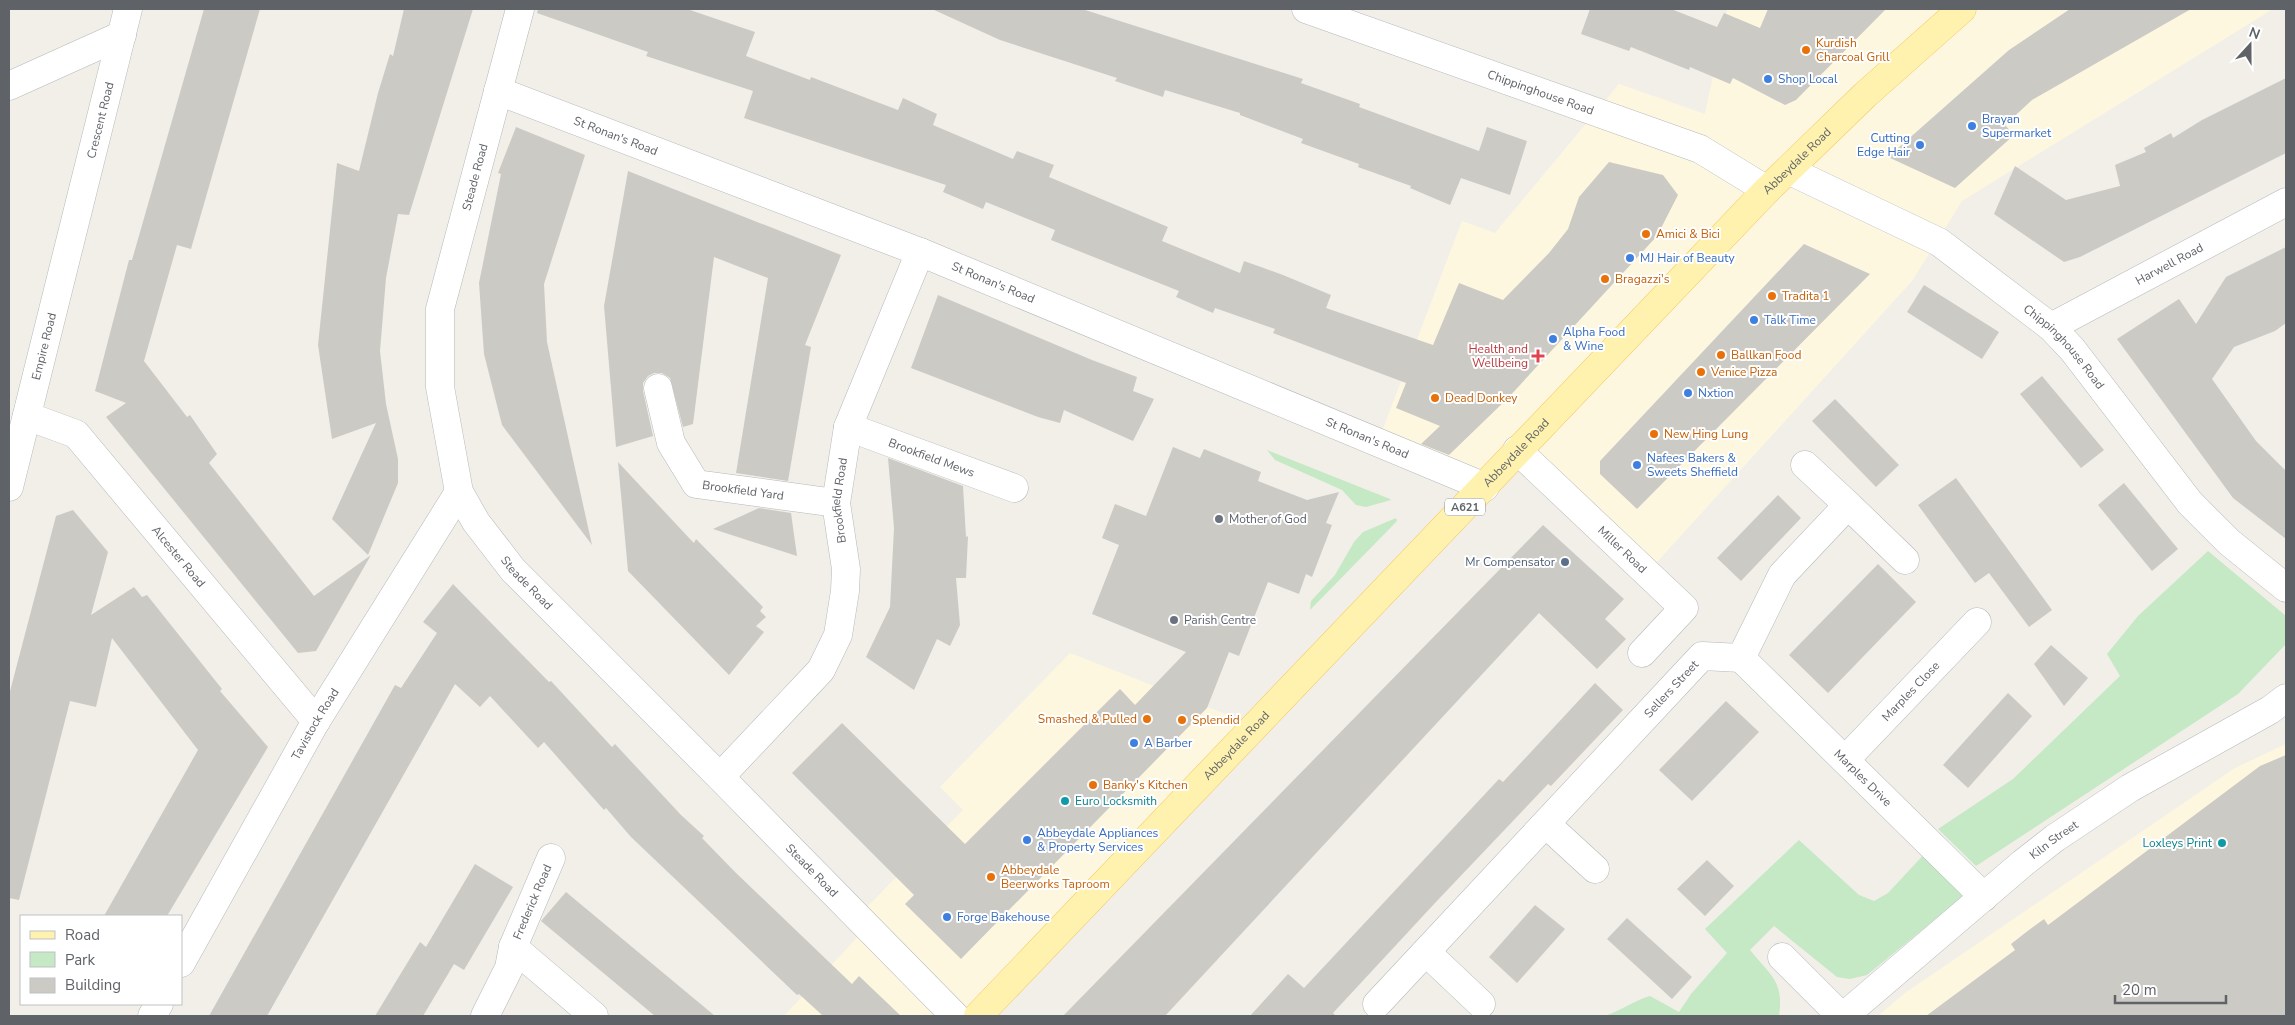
<svg xmlns="http://www.w3.org/2000/svg" width="2295" height="1025" viewBox="0 0 2295 1025" font-family="'Nunito Sans',sans-serif">
<style>
.commercial{fill:#fef7e0}
.green{fill:#c5e8c5}
.building{fill:#cccac5}
.lines{fill:none;stroke-linecap:round;stroke-linejoin:round}
.street-casing{stroke:#b5b8bc;stroke-width:29}
.primary-casing{stroke:#f2c960;stroke-width:29}
.street{stroke:#fff;stroke-width:28}
.primary{stroke:#fff2af;stroke-width:28}
.food-dot{fill:#e8710a;stroke:#fff;stroke-width:2}
.shop-dot{fill:#3f7fe0;stroke:#fff;stroke-width:2}
.health-dot{fill:#e0444e;stroke:#fff;stroke-width:2}
.worship-dot{fill:#6b7280;stroke:#fff;stroke-width:2}
.service-dot{fill:#5c6f8a;stroke:#fff;stroke-width:2}
.culture-dot{fill:#0f9aa8;stroke:#fff;stroke-width:2}
.labels{text-anchor:middle;stroke-width:4;stroke-linejoin:round;paint-order:stroke}
.shield{fill:#fff;stroke:#8f9295;stroke-width:1}
.shield-label{font-size:11px;font-weight:bold;fill:#5f6368}
.food-label{font-size:12px;fill:#c56008;stroke:#fff;text-anchor:start}
.shop-label{font-size:12px;fill:#366cbe;stroke:#fff;text-anchor:start}
.street-label{font-size:12px;fill:#5f6368;stroke:#fff}
.health-label{font-size:12px;fill:#be3a42;stroke:#fff;text-anchor:end}
.worship-label{font-size:12px;fill:#5b616d;stroke:#fff;text-anchor:start}
.service-label{font-size:12px;fill:#4e5e75;stroke:#fff;text-anchor:end}
.culture-label{font-size:12px;fill:#0d838f;stroke:#fff;text-anchor:start}
</style>
<rect width="100%" height="100%" fill="#f1efe8"/>
<g class="commercial">
<path d="M1727,9H2273L1962,201L1912,281L1647,573L1517,450L1485,487L1378,442L1462,221L1495,233L1619,84L1705,114Z"/>
<path d="M1070,653L1256,726L978,1016H784L867,927L857,917L963,810L940,787Z"/>
<path d="M2286,744V1016H1878L1905,993L2235,768Z"/>
</g>
<g class="green">
<path d="M1267,450L1390,499L1391,500L1366,507L1356,505L1342,490L1275,460Z"/>
<path d="M1396,518L1397,521L1310,610L1311,601L1335,575L1354,542L1363,532Z"/>
<path d="M2208,551L2286,616V644L2238,694L1976,866L1938,829L2013,779L2120,676L2107,654L2138,616Z"/>
<path d="M1799,840L1859,895L1874,901L1888,893L1929,849L1971,890L1867,975L1850,979L1837,977L1774,926L1750,950C1771,976 1784,981 1779,1016H1604C1621,1011 1633,1001 1650,996L1679,1012L1691,994L1727,953L1705,929Z"/>
</g>
<g class="building">
<path d="M204,9H260L191,249L177,245L144,361L187,417L190,415L217,454L209,463L314,596L371,555L316,651L298,653L106,417L126,403L95,391L129,260H132Z"/>
<path d="M404,9H473L409,215L398,214L386,278L380,351L386,404L398,459V483L368,555L332,519L376,423L332,439L318,345L337,163L359,171L378,93L390,54L393,56Z"/>
<path d="M538,9H687L755,32L746,56L810,80L811,77L898,110L903,98L937,114L933,125L1013,159L1017,151L1054,165L1049,177L1168,227L1162,241L1240,273L1244,261L1283,275L1331,295L1326,308L1433,345L1459,283L1503,300L1549,253L1568,229L1579,197L1609,162L1663,175L1678,195L1657,236L1508,398L1449,455L1421,444L1440,426L1396,408L1406,383L1273,333L1275,329L1215,308L1213,313L1176,297L1179,291L1051,240L1055,230L986,202L983,209L943,192L946,185L744,118L753,91L646,56L648,52L537,13Z"/>
<path d="M932,9H1082L1303,79L1301,83L1360,104L1359,107L1479,151L1487,127L1527,141L1510,195L1461,178L1450,205L1410,188L1411,186L1358,167L1359,164L1301,143L1303,139L1240,115V113L1165,90L1163,97L1115,81L1117,78L1000,40Z"/>
<path d="M1590,9H1671L1717,27L1724,13L1760,28L1768,9H1886L1796,100L1785,105L1733,78L1730,84L1690,67L1689,70L1631,47L1629,51L1581,34Z"/>
<path d="M2070,9H2191L2032,100L2005,125L2014,135L1955,188L1888,157L2009,50Z"/>
<path d="M2286,78V153L2080,257L2064,262L1994,214L2015,166L2066,200L2120,186L2115,165L2146,152L2144,148L2171,133L2173,138L2202,120Z"/>
<path d="M516,127L585,155L544,284L547,342L592,545L502,425L484,354L479,283L501,174L498,173Z"/>
<path d="M628,171L841,255L805,345L811,347L788,481L736,473L768,278L714,257L693,424L683,427L670,378L662,373H654L648,376L643,383V391L653,436L616,447L604,306Z"/>
<path d="M1804,244L1870,274L1637,509L1600,474V461Z"/>
<path d="M2286,247V323L2275,331L2234,347L2212,379L2256,441L2286,471V539L2233,498L2117,339L2179,299L2196,324L2226,277Z"/>
<path d="M1924,285L1999,332L1982,359L1907,312Z"/>
<path d="M938,295L1092,360L1137,377L1133,391L1154,399L1133,441L1064,410L1060,423L1038,417L911,368Z"/>
<path d="M2042,376L2104,450L2081,468L2020,394Z"/>
<path d="M1835,399L1899,465L1876,487L1812,421Z"/>
<path d="M1173,447L1200,458L1204,449L1261,472L1258,481L1307,500L1339,492L1326,523L1332,525L1312,577L1306,574L1299,594L1268,582L1239,656L1229,652L1207,708L961,959L905,904L914,895L792,773L842,723L965,844L1120,689L1135,705L1186,652L1092,614L1119,545L1102,538L1115,504L1146,516Z"/>
<path d="M888,458L963,486L966,537L968,536L966,578H956L960,625L950,646L937,639L914,690L866,657L890,607L894,528Z"/>
<path d="M618,462L690,539L694,543L696,539L763,607L760,611L766,617L756,626L764,632L729,675L628,571Z"/>
<path d="M1956,478L2052,610L2029,627L1989,573L1975,583L1918,505Z"/>
<path d="M2124,483L2178,549L2152,571L2098,505Z"/>
<path d="M1778,495L1801,518L1741,581L1717,558Z"/>
<path d="M759,508L791,513L797,556L713,529Z"/>
<path d="M73,510L108,552L91,615L134,587L142,597L147,595L222,689L220,691L268,747L167,916H104L198,750L112,638L96,707L70,701L19,900L9,898V695L56,516Z"/>
<path d="M1543,525L1624,599L1605,619L1626,639L1597,669L1539,613L1165,1016H1063Z"/>
<path d="M1878,564L1916,602L1828,693L1789,655Z"/>
<path d="M453,584L549,682L551,681L612,747L615,744L681,815L704,836L702,838L735,872L852,984L859,976L901,1016H820L822,1015L799,994L797,995L631,837L606,808L604,810L544,742L538,748L490,696L480,707L455,684L267,1016H209L395,685L401,688L437,633L423,622Z"/>
<path d="M2051,645L2088,678L2064,706L2034,664Z"/>
<path d="M1595,683L1623,710L1551,786L1548,784L1435,903L1333,1013L1336,1016H1250L1288,974L1304,988L1499,779L1503,782Z"/>
<path d="M2008,693L2032,716L1968,788L1943,765Z"/>
<path d="M1726,701L1759,732L1692,801L1659,770Z"/>
<path d="M2286,755V1016H1926L2015,950L2011,944L2025,933L2044,919L2048,925L2260,766Z"/>
<path d="M1707,860L1734,886L1705,916L1677,889Z"/>
<path d="M475,864L513,887L464,970L454,964L423,1016H375L420,942L426,947Z"/>
<path d="M566,892L715,1016H655L541,921Z"/>
<path d="M1535,905L1565,929L1517,983L1489,957Z"/>
<path d="M1627,918L1692,977L1672,999L1607,939Z"/>
</g>
<g class="lines">
<defs>
<g id="street">
<path id="s1" d="M520,9L440,309V387L459,492L476,522L513,570L720,777L955,1016"/>
<path id="s2" d="M1306,9L1700,149L1767,190"/>
<path d="M9,86L122,35"/>
<path id="s3" d="M498,91L920,252L1485,487"/>
<path id="s4" d="M1788,170L1939,242L2051,327L2072,349L2190,503L2229,542L2286,588"/>
<path id="s5" d="M2051,327L2286,202"/>
<path id="s6" d="M658,388L671,443L696,484L836,503"/>
<path id="s7" d="M27,416L76,434L316,721"/>
<path id="s8" d="M848,427L1014,488"/>
<path id="s9" d="M1517,450L1684,608L1642,653"/>
<path id="s10" d="M9,487L128,9"/>
<path d="M1848,505L1905,560"/>
<path id="s11" d="M1741,658L1984,897"/>
<path d="M1741,658L1782,575L1848,505L1805,465"/>
<path id="s12" d="M1845,760L1977,622"/>
<path id="s13" d="M720,777L821,670L838,635L845,591L846,569L836,503L848,427L920,252"/>
<path d="M1546,824L1595,869"/>
<path d="M513,947L594,1016"/>
<path d="M1426,952L1481,1004"/>
<path d="M1782,957L1841,1016"/>
<path id="s14" d="M181,963L316,721L459,492"/>
<path id="s15" d="M1377,1004L1702,656L1741,658"/>
<path d="M152,1016L159,1004"/>
<path id="s16" d="M485,1016L509,968L513,947L551,858"/>
<path id="s17" d="M1844,1016L2023,863L2055,838L2130,788L2270,710L2286,698"/>
</g>
<g id="primary">
<path id="s18" d="M978,1016L1767,190L1865,95L1962,9"/>
</g>
</defs>
<use href="#street" class="street-casing"/>
<use href="#primary" class="primary-casing"/>
<use href="#street" class="street"/>
<use href="#primary" class="primary"/>
</g>
<g class="food-dot">
<circle cx="1806" cy="50" r="5"/>
<circle cx="1646" cy="234" r="5"/>
<circle cx="1605" cy="279" r="5"/>
<circle cx="1772" cy="296" r="5"/>
<circle cx="1721" cy="355" r="5"/>
<circle cx="1701" cy="372" r="5"/>
<circle cx="1435" cy="398" r="5"/>
<circle cx="1654" cy="434" r="5"/>
<circle cx="1147" cy="719" r="5"/>
<circle cx="1182" cy="720" r="5"/>
<circle cx="1093" cy="785" r="5"/>
<circle cx="991" cy="877" r="5"/>
</g>
<g class="shop-dot">
<circle cx="1768" cy="79" r="5"/>
<circle cx="1972" cy="126" r="5"/>
<circle cx="1920" cy="145" r="5"/>
<circle cx="1630" cy="258" r="5"/>
<circle cx="1754" cy="320" r="5"/>
<circle cx="1553" cy="339" r="5"/>
<circle cx="1688" cy="393" r="5"/>
<circle cx="1637" cy="465" r="5"/>
<circle cx="1134" cy="743" r="5"/>
<circle cx="1027" cy="840" r="5"/>
<circle cx="947" cy="917" r="5"/>
</g>
<path class="health-dot" d="M1535.5 348.5h5v5h5v5h-5v5h-5v-5h-5v-5h5z"/>
<g class="worship-dot">
<circle cx="1219" cy="519" r="5"/>
<circle cx="1174" cy="620" r="5"/>
</g>
<circle class="service-dot" cx="1565" cy="562" r="5"/>
<g class="culture-dot">
<circle cx="1065" cy="801" r="5"/>
<circle cx="2222" cy="843" r="5"/>
</g>
<g class="labels">
<rect class="shield" x="1445" y="498.5" width="40" height="17" rx="4"/>
<g class="shield-label">
<text x="1465" y="511">A621</text>
</g>
<g class="food-label">
<text x="1816" y="47">Kurdish<tspan x="1816" dy="14">Charcoal Grill</tspan></text>
<text x="1656" y="238">Amici &amp; Bici</text>
<text x="1615" y="283">Bragazzi's</text>
<text x="1782" y="300">Tradita 1</text>
<text x="1731" y="359">Ballkan Food</text>
<text x="1711" y="376">Venice Pizza</text>
<text x="1445" y="402">Dead Donkey</text>
<text x="1664" y="438">New Hing Lung</text>
<text x="1137" y="723" text-anchor="end">Smashed &amp; Pulled</text>
<text x="1192" y="724">Splendid</text>
<text x="1103" y="789">Banky's Kitchen</text>
<text x="1001" y="874">Abbeydale<tspan x="1001" dy="14">Beerworks Taproom</tspan></text>
</g>
<g class="shop-label">
<text x="1778" y="83">Shop Local</text>
<text x="1982" y="123">Brayan<tspan x="1982" dy="14">Supermarket</tspan></text>
<text x="1910" y="142" text-anchor="end">Cutting<tspan x="1910" dy="14">Edge Hair</tspan></text>
<text x="1640" y="262">MJ Hair of Beauty</text>
<text x="1764" y="324">Talk Time</text>
<text x="1563" y="336">Alpha Food<tspan x="1563" dy="14">&amp; Wine</tspan></text>
<text x="1698" y="397">Nxtion</text>
<text x="1647" y="462">Nafees Bakers &amp;<tspan x="1647" dy="14">Sweets Sheffield</tspan></text>
<text x="1144" y="747">A Barber</text>
<text x="1037" y="837">Abbeydale Appliances<tspan x="1037" dy="14">&amp; Property Services</tspan></text>
<text x="957" y="921">Forge Bakehouse</text>
</g>
<g class="street-label">
<text dy="4" stroke="none"><textPath href="#s2" startOffset="249">Chippinghouse Road</textPath></text>
<text dy="4" stroke="none"><textPath href="#s10" startOffset="378">Crescent Road</textPath></text>
<text dy="4" stroke="none"><textPath href="#s3" startOffset="126">St Ronan's Road</textPath></text>
<text dy="4" stroke="none"><textPath href="#s18" startOffset="1184">Abbeydale Road</textPath></text>
<text transform="translate(475 177) rotate(-75)" y="4">Steade Road</text>
<text dy="4" stroke="none"><textPath href="#s5" startOffset="134">Harwell Road</textPath></text>
<text dy="4" stroke="none"><textPath href="#s3" startOffset="531">St Ronan's Road</textPath></text>
<text dy="4" stroke="none"><textPath href="#s10" startOffset="145">Empire Road</textPath></text>
<text dy="4" stroke="none"><textPath href="#s4" startOffset="331">Chippinghouse Road</textPath></text>
<text dy="4" stroke="none"><textPath href="#s3" startOffset="936">St Ronan's Road</textPath></text>
<text dy="4" stroke="none"><textPath href="#s18" startOffset="779">Abbeydale Road</textPath></text>
<text dy="4" stroke="none"><textPath href="#s8" startOffset="89">Brookfield Mews</textPath></text>
<text dy="4" stroke="none"><textPath href="#s6" startOffset="152">Brookfield Yard</textPath></text>
<text dy="4" stroke="none"><textPath href="#s13" startOffset="322">Brookfield Road</textPath></text>
<text dy="4" stroke="none"><textPath href="#s9" startOffset="145">Miller Road</textPath></text>
<text dy="4" stroke="none"><textPath href="#s7" startOffset="212">Alcester Road</textPath></text>
<text dy="4" stroke="none"><textPath href="#s1" startOffset="609">Steade Road</textPath></text>
<text dy="4" stroke="none"><textPath href="#s15" startOffset="431">Sellers Street</textPath></text>
<text dy="4" stroke="none"><textPath href="#s12" startOffset="95">Marples Close</textPath></text>
<text dy="4" stroke="none"><textPath href="#s14" startOffset="274">Tavistock Road</textPath></text>
<text dy="4" stroke="none"><textPath href="#s18" startOffset="374">Abbeydale Road</textPath></text>
<text dy="4" stroke="none"><textPath href="#s11" startOffset="171">Marples Drive</textPath></text>
<text dy="4" stroke="none"><textPath href="#s17" startOffset="274">Kiln Street</textPath></text>
<text dy="4" stroke="none"><textPath href="#s1" startOffset="1014">Steade Road</textPath></text>
<text dy="4" stroke="none"><textPath href="#s16" startOffset="124">Frederick Road</textPath></text>
</g>
<g class="health-label">
<text x="1528" y="353">Health and<tspan x="1528" dy="14">Wellbeing</tspan></text>
</g>
<g class="worship-label">
<text x="1229" y="523">Mother of God</text>
<text x="1184" y="624">Parish Centre</text>
</g>
<g class="service-label">
<text x="1555" y="566">Mr Compensator</text>
</g>
<g class="culture-label">
<text x="1075" y="805">Euro Locksmith</text>
<text x="2212" y="847" text-anchor="end">Loxleys Print</text>
</g>
</g>
<rect width="2295" height="1025" fill="none" stroke="#5f6368" stroke-width="20"/>
<rect x="20" y="915" width="162" height="90" fill="#ffffff" stroke="#bfc1c3"/>
<rect x="30" y="931" width="25" height="8" fill="#fff2af" stroke="#bfc1c3"/>
<text x="65" y="940" font-size="15" fill="#5f6368">Road</text>
<rect x="30" y="952" width="25" height="15" fill="#c5e8c5" stroke="#bfc1c3"/>
<text x="65" y="965" font-size="15" fill="#5f6368">Park</text>
<rect x="30" y="978" width="25" height="15" fill="#cccac5" stroke="#bfc1c3"/>
<text x="65" y="990" font-size="15" fill="#5f6368">Building</text>
<g transform="translate(2250 45) rotate(21)" stroke="#ffffff" stroke-width="4" paint-order="stroke">
<path d="M0-4L9 19L0 12L-9 19Z" fill="#5f6368"/>
<text y="-8" font-size="14" font-weight="bold" text-anchor="middle" fill="#5f6368">N</text>
</g>
<path d="M2115 995v8h111v-8" fill="none" stroke="#5f6368" stroke-width="2.5"/>
<text x="2122" y="995" font-size="15" fill="#5f6368" stroke="#ffffff" stroke-width="4" paint-order="stroke">20 m</text>
</svg>
